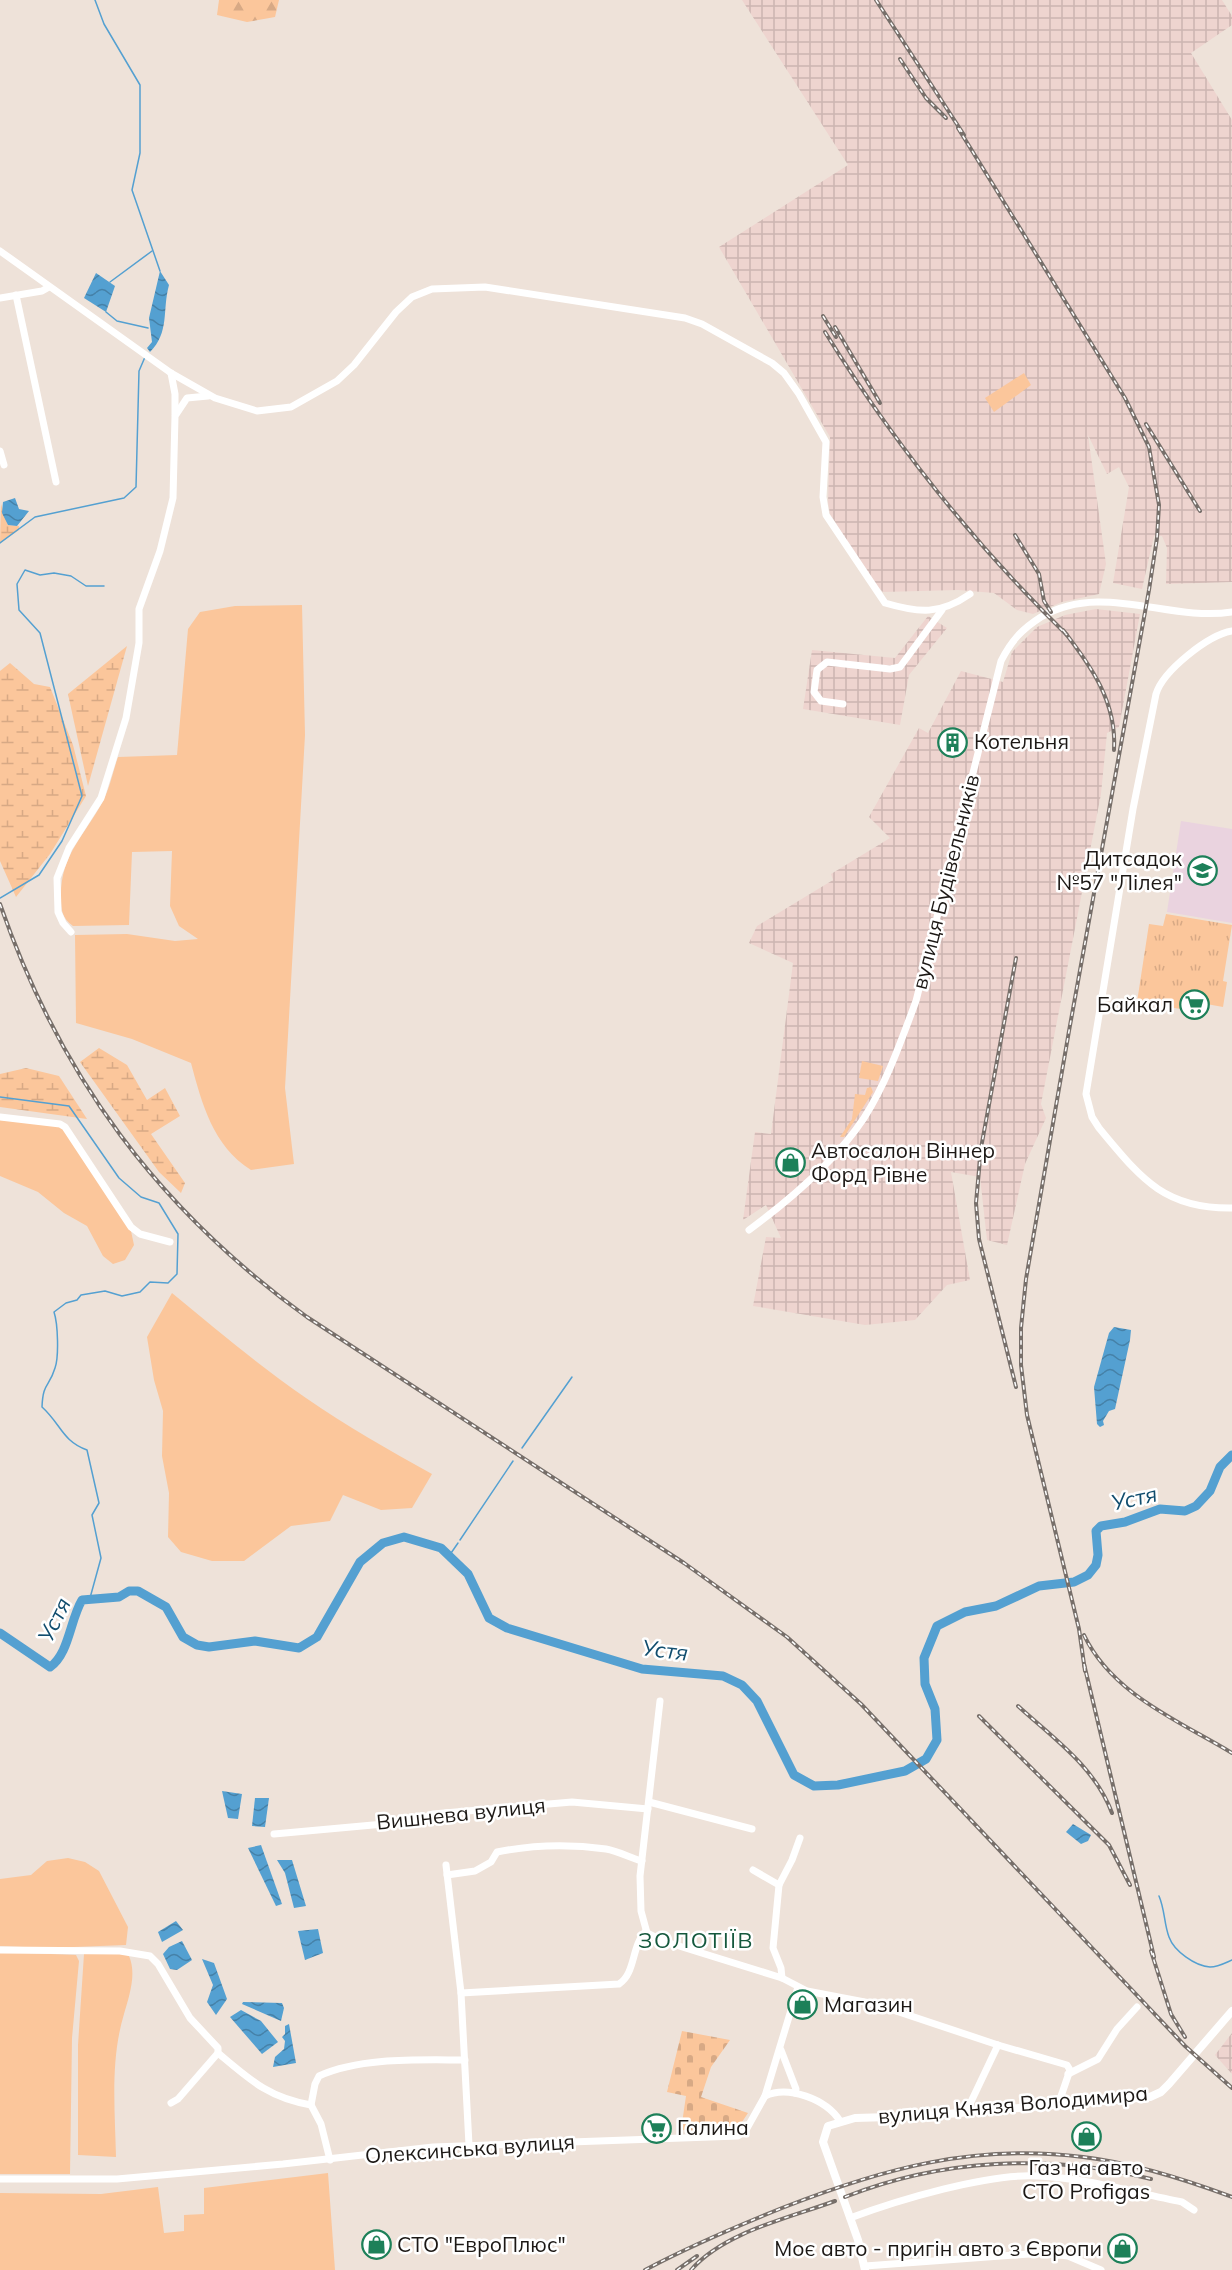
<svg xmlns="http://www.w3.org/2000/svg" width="1232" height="2270" viewBox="0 0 1232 2270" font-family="Mulish,sans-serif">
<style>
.industrial{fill:url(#industrial-grid)}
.education{fill:#ead3df}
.green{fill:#fbc69b}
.forest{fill:url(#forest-firs)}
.wetland{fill:url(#wetland-marsh)}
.cemetery{fill:url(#cemetery-stones)}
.park{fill:url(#park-tufts)}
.water{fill:url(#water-waves)}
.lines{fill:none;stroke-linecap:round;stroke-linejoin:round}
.stream{stroke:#54a0d1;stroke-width:1.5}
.river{stroke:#54a0d1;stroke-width:9}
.minor{stroke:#fff;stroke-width:7}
.major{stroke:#fff;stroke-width:8}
.rail-casing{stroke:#776f6a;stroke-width:4}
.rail{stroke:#fff;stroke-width:1.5;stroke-dasharray:4.5;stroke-linecap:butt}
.labels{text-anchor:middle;stroke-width:5;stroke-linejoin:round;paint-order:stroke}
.poi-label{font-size:21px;fill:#1c1815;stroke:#fff;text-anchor:start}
.street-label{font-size:21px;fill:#1c1815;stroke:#fff}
.water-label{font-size:22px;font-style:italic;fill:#114d6e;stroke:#fff}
.neighbourhood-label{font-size:22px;letter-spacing:1.5px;fill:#15583d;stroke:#fff}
</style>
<defs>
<pattern id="industrial-grid" width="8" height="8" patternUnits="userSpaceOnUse" patternTransform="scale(1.5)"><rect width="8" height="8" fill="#eed4cf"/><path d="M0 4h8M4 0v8" fill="none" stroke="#ccb5b1"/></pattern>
<pattern id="forest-firs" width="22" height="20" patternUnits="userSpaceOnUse" patternTransform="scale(1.5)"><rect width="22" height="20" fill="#fbc69b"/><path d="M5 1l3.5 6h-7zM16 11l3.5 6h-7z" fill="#d7a985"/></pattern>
<pattern id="wetland-marsh" width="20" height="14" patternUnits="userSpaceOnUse" patternTransform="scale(1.5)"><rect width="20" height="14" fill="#fbc69b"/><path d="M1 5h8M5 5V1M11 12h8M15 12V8" fill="none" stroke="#d7a985"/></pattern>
<pattern id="cemetery-stones" width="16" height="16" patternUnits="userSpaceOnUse" patternTransform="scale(1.5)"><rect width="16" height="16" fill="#fbc69b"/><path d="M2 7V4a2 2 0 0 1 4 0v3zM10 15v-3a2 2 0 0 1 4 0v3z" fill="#d7a985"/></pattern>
<pattern id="park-tufts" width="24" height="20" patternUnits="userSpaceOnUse" patternTransform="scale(1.5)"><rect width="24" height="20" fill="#fbc69b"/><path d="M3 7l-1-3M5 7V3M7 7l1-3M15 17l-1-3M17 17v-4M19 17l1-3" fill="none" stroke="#d7a985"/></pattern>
<pattern id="water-waves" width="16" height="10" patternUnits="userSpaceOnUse" patternTransform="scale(1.5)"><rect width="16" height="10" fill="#54a0d1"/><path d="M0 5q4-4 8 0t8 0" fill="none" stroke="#4581a8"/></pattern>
</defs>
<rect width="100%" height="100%" fill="#eee2d9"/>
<g class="industrial">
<path d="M742,0H1222L1232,16V25L1191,53L1232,120V582L1166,584L1167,548L1162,536H1154L1142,589L1113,583L1129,487L1119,467L1107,474L1088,435L1106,564L1099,594L1062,602L1033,614L1017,610L994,593L958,590L883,592L873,582L830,514L828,502L830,437L719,247L848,165Z"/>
<path d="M1096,609L1140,614L1119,727L1107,733L1101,794L1041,1104L1046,1118L1025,1164L1007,1245L987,1240L980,1177L951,1172L970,1280L947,1285L915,1320L865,1325L753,1306L766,1237L781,1238L766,1205L743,1220L755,1132L771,1134L793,963L749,943L757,926L833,880L831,874L890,838L869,817L919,728L928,733L961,671L1003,682L1012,652L1037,627L1065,615Z"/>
<path d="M928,616L947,628L909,675L900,725L803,709L812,650L895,658Z"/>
<path d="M1232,2033V2074L1215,2055Z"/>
</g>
<path class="education" d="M1181,821L1232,829V923L1167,912Z"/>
<g class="green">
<path d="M1024,373L1031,385L994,412L985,398Z"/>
<path d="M302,605L305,735L285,1088L294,1164L251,1170C213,1146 202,1104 191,1063L132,1039L76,1023L75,935L127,934L175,941L198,939L179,926L170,906L172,851L132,852L129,925L73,926C62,918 61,910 61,898C60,855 84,837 103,801C110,788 113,771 118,757L177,755L188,629L200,612L235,606Z"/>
<path d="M862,1061L883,1066L878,1081L859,1078Z"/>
<path d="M871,1087L873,1092L844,1137H840L852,1119L855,1094L865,1095L867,1088Z"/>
<path d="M0,1120L59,1126L64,1129L131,1231L134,1245L125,1260L113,1264L103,1256L87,1226L64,1213L38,1192L0,1176Z"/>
<path d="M172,1293C216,1329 259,1366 306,1398C346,1426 389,1450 432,1474L412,1508L381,1510L343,1495L330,1521L291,1526L244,1561H212L181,1552L168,1537L169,1493L162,1456L163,1411L154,1380L147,1337Z"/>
<path d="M68,1858L85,1862L99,1871L128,1927L126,1945L48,1948L0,1946V1879L31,1875L47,1861Z"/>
<path d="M0,1952L76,1955L79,1961L72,2038L70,2174H0Z"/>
<path d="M123,1953L129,1956C137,1974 129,1996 124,2014C110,2060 115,2110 116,2157L78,2155V2045L84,1954Z"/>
<path d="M328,2173L335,2270H0V2193L101,2194L158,2187L164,2233L184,2231V2215L204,2214V2188Z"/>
</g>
<path class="forest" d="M219,0H279L275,17L247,22L217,15Z"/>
<g class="wetland">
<path d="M1,504L8,525L19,526V530L0,543Z"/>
<path d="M127,646L88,786L68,694Z"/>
<path d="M10,663L34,684L50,687L73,745L86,796L50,854L16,897L0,861V671Z"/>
<path d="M99,1048L127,1065L147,1100L165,1088L180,1116L151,1134L185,1183L181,1193L159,1172L80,1062Z"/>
<path d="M26,1068L59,1076L87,1119L0,1107V1074Z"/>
</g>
<path class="cemetery" d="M682,2031L730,2040L711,2067L701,2097L748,2113L738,2128L719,2131L681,2130L686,2096L667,2092Z"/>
<path class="park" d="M1166,914L1232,925L1223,981L1227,982L1223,1007L1201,1003L1202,995L1190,993L1187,1010L1137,1002L1149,924L1163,926Z"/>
<g class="water">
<path d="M160,271L169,285C162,310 170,332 150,352L147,348L152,342L149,318Z"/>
<path d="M96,273L115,286L106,312L84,298Z"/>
<path d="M15,498L19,509L29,511L17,526L8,525L2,513L3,502Z"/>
<path d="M1114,1327L1131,1330L1130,1340L1115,1409L1109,1411L1103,1421L1104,1425L1100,1427L1097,1424L1094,1387L1109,1333Z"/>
<path d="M222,1791L242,1794L238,1819L228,1818Z"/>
<path d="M255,1798H269L265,1827L252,1826Z"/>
<path d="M1073,1824L1091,1835L1088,1841L1081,1844L1066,1832Z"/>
<path d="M261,1845L282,1904L276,1906L248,1848Z"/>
<path d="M277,1860H292L306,1906L294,1908L285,1873Z"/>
<path d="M176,1921L183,1930L162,1942L158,1932Z"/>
<path d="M318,1929L323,1953L305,1960L298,1931Z"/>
<path d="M182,1941L192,1960L177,1970L170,1969L163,1954L169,1947Z"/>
<path d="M202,1959L214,1963L227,1999L216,2015L207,2002L213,1985Z"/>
<path d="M243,2002L282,2003L284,2008L281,2021L242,2004Z"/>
<path d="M241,2010L261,2021L278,2042L262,2054L230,2017Z"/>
<path d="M289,2024L296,2063L273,2067L275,2057L284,2049L285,2041L282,2037L285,2034V2026Z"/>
</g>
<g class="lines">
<g class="stream">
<path d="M95,0L104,24L140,85V153L132,190L160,271"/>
<path d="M110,282L152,251"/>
<path d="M106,312L117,321L148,328"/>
<path d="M0,543L35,517L124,498L136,487L139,371L145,357"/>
<path d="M0,898L39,875L62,841L82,796L40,633L19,610L17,584L25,570L40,575L54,573L71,576L86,586H104"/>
<path d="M0,1097L69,1106L119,1178L141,1197L159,1203L178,1234L177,1274L168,1283L150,1282L140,1292L122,1296L105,1291L81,1295L77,1300L66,1303L54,1312C58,1324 59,1357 55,1368C49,1388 43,1382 42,1407C61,1424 62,1441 87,1450L99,1503L92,1515L101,1558L90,1598"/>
<path d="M522,1448L572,1377"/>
<path d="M460,1540L513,1461"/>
<path d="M449,1556L458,1543"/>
<path d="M1159,1896C1165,1910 1164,1924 1169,1937C1174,1951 1195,1966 1210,1967C1218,1967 1225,1963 1232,1960"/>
</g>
<path class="river" d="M0,1633L50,1667C69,1654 70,1620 82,1600L119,1597L129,1591H138L166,1607L183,1637L197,1645L209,1647L255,1641L299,1648L317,1637L360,1562L383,1543L404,1537L441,1548L468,1574L489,1618L507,1628L642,1669L723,1676L742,1685L757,1701L794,1775L814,1786L838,1785L905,1771L926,1759L937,1740L935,1709L925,1684L924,1658L937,1626L965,1612L996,1606L1039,1586L1074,1582L1088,1575L1096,1565L1098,1555L1096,1531L1101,1526L1125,1522L1160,1509L1185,1511L1196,1506L1210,1491L1220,1467L1232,1455"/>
<g class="minor">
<path d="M0,251L171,373L215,398L257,411L291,407L337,381L354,365L396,312L412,297L432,289L485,287L685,318L702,324L772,363L784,373L799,394L826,442L823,497L826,515L885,603C919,613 940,615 970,594"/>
<path d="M16,295L56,482"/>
<path d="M0,298L42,291L49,287"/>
<path d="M171,373L175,394V414"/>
<path d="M0,451L4,465"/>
<path d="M1232,631C1208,635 1163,671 1156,694L1133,809L1086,1094L1092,1117L1099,1128C1140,1177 1163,1209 1232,1208"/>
<path d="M843,704L821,701L814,692L817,670L827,662L890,669L900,667L942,610"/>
<path d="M71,932L63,923L58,912L57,878L69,848L101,798L126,718L139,643V609L160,551L173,498L175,416L187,398L208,396"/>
<path d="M0,1117L60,1124L65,1127L131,1227L140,1234L170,1242"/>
<path d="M749,1230C791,1199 835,1162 864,1118C887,1082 901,1041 916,1001L1001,661C1011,641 1022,629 1041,617C1102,581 1168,622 1232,612"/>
<path d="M660,1701L640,1876L641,1911L647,1933L663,1941L782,1978L807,1991L875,2004L998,2045L1067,2065L1070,2070L1058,2105"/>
<path d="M649,1802L752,1829"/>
<path d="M274,1834L417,1821L433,1814L572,1802L648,1809"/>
<path d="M446,1865L461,1993L469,2145"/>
<path d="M753,1870L779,1885"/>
<path d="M447,1875L475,1871L491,1862L497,1852C531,1845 571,1844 606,1849C618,1851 631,1858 642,1861"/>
<path d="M0,1950L120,1951L150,1956L158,1964L190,2018L218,2048V2053C250,2080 269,2098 311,2105"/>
<path d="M782,1978L781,1968L773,1948L779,1885L792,1860L800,1838"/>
<path d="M461,1993L619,1984C636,1973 631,1946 646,1931"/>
<path d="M781,2050L796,2089L795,2093"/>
<path d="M1068,2074L1098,2059L1117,2029L1137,2007"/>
<path d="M765,2096L798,1987"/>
<path d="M171,2103L178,2099L218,2053"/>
<path d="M969,2112V2106L998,2045"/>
<path d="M330,2160L321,2124L311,2105L315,2084L319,2076C361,2057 420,2060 465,2060"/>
<path d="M0,2179H117L283,2164L433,2147L738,2136L746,2130L765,2096C788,2085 826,2099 840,2121"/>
<path d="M850,2218C898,2200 988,2173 1038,2176C1086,2178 1135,2193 1182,2202L1194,2210"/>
<path d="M865,2266L1043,2253L1068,2256L1101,2270"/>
</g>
<path class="major" d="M865,2270L858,2240L823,2142L828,2126L855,2118L924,2116L1150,2097L1161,2092L1169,2084L1232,2011"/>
<defs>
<g id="rail">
<path d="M876,0L964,135"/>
<path d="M900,59L926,98L946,118"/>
<path d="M958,128L1125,398L1149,447L1159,505L1157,538L1149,590L1069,1031L1026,1279L1021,1328V1365L1027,1415L1079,1629L1085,1671"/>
<path d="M823,316L836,337"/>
<path d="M835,327L880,403"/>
<path d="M825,332C893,442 975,545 1067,635"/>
<path d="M1146,424L1200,511"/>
<path d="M1015,535L1039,574L1044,601L1051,612"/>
<path d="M1063,630C1091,666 1117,702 1114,750"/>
<path d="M0,904C60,1077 159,1210 307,1317L684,1563L787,1637L861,1704L1185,2046L1232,2088"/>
<path d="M1016,958L981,1148L976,1203L979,1239L1016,1387"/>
<path d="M1084,1635C1112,1694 1179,1721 1232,1753"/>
<path d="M1084,1664L1154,1957"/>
<path d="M1018,1706C1053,1738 1095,1767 1112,1813"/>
<path d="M979,1716L1109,1845L1130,1885"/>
<path d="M1151,1951L1171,2014L1185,2037"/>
<path d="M845,2197C941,2159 1050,2153 1151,2179"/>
<path d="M645,2270C690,2246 735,2227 782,2208C882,2169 974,2143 1083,2157C1134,2163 1184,2179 1232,2197"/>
<path d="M677,2270L697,2256"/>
<path d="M691,2270C724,2232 789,2218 835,2201"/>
</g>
</defs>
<use href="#rail" class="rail-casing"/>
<use href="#rail" class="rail"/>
</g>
<defs>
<symbol id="building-ring" viewBox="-11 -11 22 22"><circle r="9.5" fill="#fff" stroke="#1d8059" stroke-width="1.5"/><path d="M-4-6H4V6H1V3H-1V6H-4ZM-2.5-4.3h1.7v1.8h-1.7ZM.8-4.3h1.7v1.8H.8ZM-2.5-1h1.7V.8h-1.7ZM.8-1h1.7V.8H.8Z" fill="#1d8059"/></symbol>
<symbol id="school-ring" viewBox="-11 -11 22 22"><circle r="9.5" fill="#fff" stroke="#1d8059" stroke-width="1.5"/><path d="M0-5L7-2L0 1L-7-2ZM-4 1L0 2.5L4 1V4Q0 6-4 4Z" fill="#1d8059"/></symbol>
<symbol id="supermarket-ring" viewBox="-11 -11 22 22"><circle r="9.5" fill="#fff" stroke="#1d8059" stroke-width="1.5"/><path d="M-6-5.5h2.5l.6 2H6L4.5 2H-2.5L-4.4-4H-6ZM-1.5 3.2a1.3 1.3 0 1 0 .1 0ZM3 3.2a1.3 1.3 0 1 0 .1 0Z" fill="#1d8059"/></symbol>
<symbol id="shop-ring" viewBox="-11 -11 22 22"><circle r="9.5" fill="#fff" stroke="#1d8059" stroke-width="1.5"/><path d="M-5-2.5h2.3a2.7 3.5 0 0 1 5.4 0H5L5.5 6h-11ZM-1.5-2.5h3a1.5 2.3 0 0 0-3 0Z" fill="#1d8059"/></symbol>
</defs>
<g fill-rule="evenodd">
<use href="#building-ring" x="936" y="726" width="33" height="33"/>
<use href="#school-ring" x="1186" y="854" width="33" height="33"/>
<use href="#supermarket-ring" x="1178" y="988" width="33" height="33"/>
<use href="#shop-ring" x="774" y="1146" width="33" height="33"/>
<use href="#shop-ring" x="786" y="1988" width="33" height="33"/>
<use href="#supermarket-ring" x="640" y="2112" width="33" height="33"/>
<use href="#shop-ring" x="1070" y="2120" width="33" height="33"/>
<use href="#shop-ring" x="360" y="2228" width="33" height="33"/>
<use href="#shop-ring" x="1106" y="2232" width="33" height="33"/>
</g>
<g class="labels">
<g class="poi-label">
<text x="974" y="749">Котельня</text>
<text x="1182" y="866" text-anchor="end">Дитсадок<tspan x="1182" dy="24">№57 "Лілея"</tspan></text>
<text x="1173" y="1012" text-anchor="end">Байкал</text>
<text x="811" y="1158">Автосалон Віннер<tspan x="811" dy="24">Форд Рівне</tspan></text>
<text x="824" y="2012">Магазин</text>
<text x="677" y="2135">Галина</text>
<text x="1086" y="2175" text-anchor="middle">Газ на авто<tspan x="1086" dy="24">СТО Profigas</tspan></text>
<text x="397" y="2252">СТО "ЕвроПлюс"</text>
<text x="1102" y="2256" text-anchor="end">Моє авто - пригін авто з Європи</text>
</g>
<g class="street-label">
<text transform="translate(946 882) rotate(-76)" y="7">вулиця Будівельників</text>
<text transform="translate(461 1814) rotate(-6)" y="7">Вишнева вулиця</text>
<text transform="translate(1013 2105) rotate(-5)" y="7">вулиця Князя Володимира</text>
<text transform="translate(470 2149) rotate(-4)" y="7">Олексинська вулиця</text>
</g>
<g class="water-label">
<text transform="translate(1134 1498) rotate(-12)" y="8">Устя</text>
<text transform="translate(54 1620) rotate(-64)" y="8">Устя</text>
<text transform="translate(665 1650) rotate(7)" y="8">Устя</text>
</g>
<g class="neighbourhood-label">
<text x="696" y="1948">ЗОЛОТІЇВ</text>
</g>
</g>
</svg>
